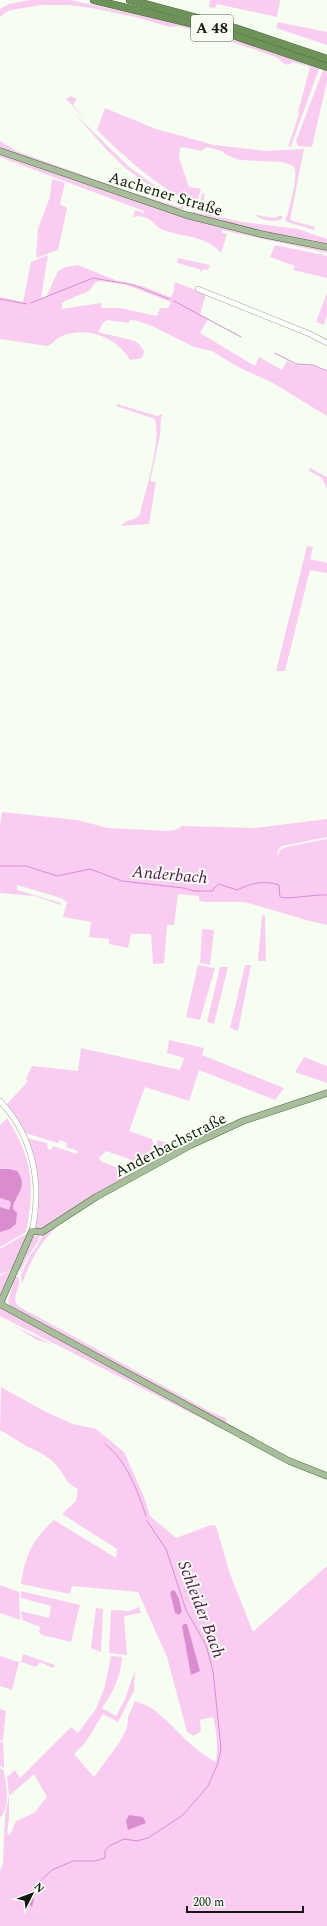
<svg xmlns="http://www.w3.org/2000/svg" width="327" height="1926" viewBox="0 0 327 1926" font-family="Spectral,serif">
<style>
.green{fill:#faccf2;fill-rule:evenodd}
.water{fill:#d98cce}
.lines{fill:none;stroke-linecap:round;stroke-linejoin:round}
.stream{stroke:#d98cce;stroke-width:1}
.minor-casing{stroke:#96a88d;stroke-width:6}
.major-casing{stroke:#4d683e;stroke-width:7}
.highway-casing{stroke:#4d683e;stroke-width:8}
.minor{stroke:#fff;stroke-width:5}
.major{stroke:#a7be9b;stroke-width:6}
.highway{stroke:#6d9358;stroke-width:7}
.labels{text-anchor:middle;stroke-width:4;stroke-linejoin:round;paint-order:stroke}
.shield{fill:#f6fef2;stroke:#565d52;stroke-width:1}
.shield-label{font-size:15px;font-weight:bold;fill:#12180e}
.street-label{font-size:16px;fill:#12180e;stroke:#f6fef2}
.water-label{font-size:17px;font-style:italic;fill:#55104f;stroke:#f6fef2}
</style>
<rect width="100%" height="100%" fill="#f6fef2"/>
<g class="green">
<path d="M30,0H70L177,23L251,45L319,69L291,146L288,147L299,114L298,112L310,67L293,62L288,65L283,63L278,58L253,49L197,31L178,26L170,27L135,17L91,8L69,5H41L11,10L6,12L0,17V9L9,4Z"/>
<path d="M210,0H280L277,17L217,4L215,8L209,7Z"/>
<path d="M278,22L327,32V45L276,28Z"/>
<path d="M323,70L327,72V81L312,147L298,146L296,141Z"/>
<path d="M71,96L77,99L73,105L87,121L66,99Z"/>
<path d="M105,108L156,129L214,145L266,151L304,149L290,220L315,227L314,230L287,222L285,217H287C289,206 300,173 293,166L283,162L240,160L226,155L222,151L207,147L201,151L182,147L180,148L179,158L189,187L201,189L197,203L194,206C157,185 127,160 97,130Z"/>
<path d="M74,113L129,167L175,200L160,193L124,167L106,149Z"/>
<path d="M0,141L16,151L122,189L179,207L183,206L182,204L184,209H177L0,149Z"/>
<path d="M0,154L151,206L220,227L327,249V253L222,230V233L227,234L221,253C208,236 182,237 163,230C152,225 154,217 137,216L133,218L135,210L144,213V211L0,157Z"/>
<path d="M52,179L65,183L60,204L67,208L58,250L36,258L38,229L50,197Z"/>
<path d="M202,193L205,194L203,203L210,205L223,213L201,208L200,203Z"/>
<path d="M191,211L243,222L298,229L327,239V245L276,235L191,214Z"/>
<path d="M255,215L276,218L278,216H282V219C275,223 260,220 255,215Z"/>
<path d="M275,245L327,256V278L293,270L295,266L270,257Z"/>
<path d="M48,255L41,298L46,297L58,271L66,267L78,265L115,280L142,286L170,297L173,294L175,282L206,294L200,315L208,319L200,333L255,366L259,357L282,370L287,361L295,365L313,366L327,372V416L273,383L238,367L212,351L194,347L152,326L138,321L130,320L129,323L107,320L103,323L98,332L135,341L140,345L144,351L142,358L130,360C117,337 86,326 62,336C56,338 53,344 47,346L0,339V297L23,302L31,262ZM99,281L124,284L171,302L168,308H160L157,316L120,308H102L101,303L62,309V303L65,301L89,291L95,283Z"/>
<path d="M178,258L210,265L208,270L203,269L202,272L199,269L177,263Z"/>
<path d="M327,293V315L324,325L316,322Z"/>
<path d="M117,404L157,416L163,414L161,418L160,436L150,481L156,482L149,524L121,526C126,518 135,522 140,514C146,488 161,444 155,419L116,406Z"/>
<path d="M310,468L327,477V489L322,478L309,471Z"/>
<path d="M307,546L313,547L310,559L327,563V573L310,570L285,671H276Z"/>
<path d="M2,812L77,820L108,828L167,831L179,829L181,826L255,828L327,819V837L282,846L278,850L277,858L280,850L286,847L327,839V925L310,921L245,902H206L199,901V896L178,894L174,925H167L164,963L153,964L151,934H131L128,948L109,944V939L89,937L91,922L63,917L67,902L61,898L17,885V890L61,903L60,905L35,896L0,893V826Z"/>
<path d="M262,915L265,916L266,961H258Z"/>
<path d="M202,929L214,930L210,965L200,963Z"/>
<path d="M198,965L215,968L200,1020L186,1017Z"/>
<path d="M245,965H251L238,1031L230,1028Z"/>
<path d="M220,967H228L214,1024L207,1022Z"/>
<path d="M169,1040L204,1048L202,1055L284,1088L275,1100L199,1070L189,1101L145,1087L129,1131L152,1139L157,1156L155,1162L149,1166L106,1151L99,1158L102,1162L134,1174L43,1229L37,1230C34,1224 39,1191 38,1180C37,1165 32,1152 27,1138L47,1143L48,1149L51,1150L53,1146L77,1154L78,1151L66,1147L67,1143L60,1140L58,1143L25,1133L7,1104L28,1081L26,1079L32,1066L78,1071L81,1048L180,1070L184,1058L167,1053Z"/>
<path d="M304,1057L327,1066V1083L295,1072Z"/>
<path d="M7,1118C33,1159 35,1185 26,1232L0,1247V1125Z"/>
<path d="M157,1140L175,1145L172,1153C162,1154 156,1150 157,1140Z"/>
<path d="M61,1222C41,1242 31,1258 22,1284L21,1275L29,1257L38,1245L43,1234Z"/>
<path d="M26,1234H28L12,1270L0,1274V1249Z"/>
<path d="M40,1234L38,1242L28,1256L20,1271L19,1268L33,1237Z"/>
<path d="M8,1272L11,1273L6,1287L0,1295V1276Z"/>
<path d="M15,1277H18C23,1286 10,1297 18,1306L211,1412L226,1418L227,1422L224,1423L10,1306L8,1301Z"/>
<path d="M0,1307L222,1428V1429L0,1316Z"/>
<path d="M14,1326L51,1344L37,1340Z"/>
<path d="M1,1387L44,1411L73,1424L96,1429L124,1452L144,1497L150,1516L176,1538L211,1525L216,1526L230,1574L253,1632L327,1566V1926H0V1872L3,1863L5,1815L9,1795L7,1777L15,1770L20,1778L71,1727L78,1733L96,1709L105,1686L111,1656L122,1657C121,1676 113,1693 102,1708L116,1716L125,1699L135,1670L134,1691L118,1722L103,1714L85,1743L74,1754L94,1777L119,1743L127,1728L128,1717L135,1701C142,1704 151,1707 157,1712C178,1730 191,1749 216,1762C218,1747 217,1732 213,1717L200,1720L201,1731L194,1736L187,1732L167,1657L138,1592L72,1586L70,1594L21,1584C25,1555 33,1539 54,1520L116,1558L117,1549L62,1514L76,1501L78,1489C66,1482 68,1482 61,1471C52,1458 39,1451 25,1446V1445L0,1430ZM170,1593L179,1599L182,1612L179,1615L175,1613ZM34,1774L47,1797L34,1813L16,1821L10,1835L7,1833L9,1818V1796Z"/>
<path d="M0,1585L19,1592L20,1620L0,1613Z"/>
<path d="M21,1591L80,1605L71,1642L42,1635L39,1632L40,1627L22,1620L21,1611L49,1618L51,1606L21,1598Z"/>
<path d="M139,1607L141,1613L124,1616L127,1655L109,1653L111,1610L130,1611Z"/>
<path d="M96,1608L103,1609L101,1652L91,1648Z"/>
<path d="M23,1654L55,1665L53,1668L40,1662L36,1667L21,1662Z"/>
<path d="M0,1656L19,1662L12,1690L0,1686Z"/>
<path d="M0,1709L6,1711L3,1739L0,1741Z"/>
<path d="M3,1740L4,1764V1768L0,1766V1743Z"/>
<path d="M0,1768L4,1771C6,1786 11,1805 0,1818Z"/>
</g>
<g class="water">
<path d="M0,1169H9L17,1171C30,1188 13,1196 13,1209L17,1213L16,1224L10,1229L0,1232V1207L9,1210L11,1204L10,1201L0,1198Z"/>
<path d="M173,1590L175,1591L179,1599L182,1612L179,1615L175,1613L170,1593Z"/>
<path d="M184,1624H187L200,1671L191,1675L182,1626Z"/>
<path d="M129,1815L143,1817L146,1823L128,1830L126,1821Z"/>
<path d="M31,1895L34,1899L32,1907L26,1902L28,1896Z"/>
</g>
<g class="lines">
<g class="stream">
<path d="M0,299L27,304"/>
<path d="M174,301L241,337"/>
<path d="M31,303L93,278L133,285L169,299"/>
<path d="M275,353L296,364L313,365L327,371"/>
<path d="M0,866H26L57,876L90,869L122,881L183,888L195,891H213L214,888L219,884L237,890C251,883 264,880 279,885L280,897C286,900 316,894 327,895"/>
<path d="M105,1444C127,1461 137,1490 146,1516"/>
<path d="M32,1897L36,1885L52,1870L73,1861H95L105,1858V1851L109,1846L124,1839L137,1841L148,1838L183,1815L208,1786L218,1763L221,1748L213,1671L206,1645L186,1610L166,1549L147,1521"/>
</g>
<defs>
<g id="minor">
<path d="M198,289L310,334L327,343"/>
<path d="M0,1101C34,1137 42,1184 32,1231"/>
</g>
<g id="major">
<path d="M0,151L186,215L261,234L327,247"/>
<path d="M0,1304L32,1231L42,1232L96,1197L191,1145L243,1121L327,1093"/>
<path d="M0,1304L289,1461L327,1476"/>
</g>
<g id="highway">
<path d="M94,0L215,29L327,67"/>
<path d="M130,0L235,28L327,59"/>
</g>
</defs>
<use href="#minor" class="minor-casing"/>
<use href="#major" class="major-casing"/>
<use href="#highway" class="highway-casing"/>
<use href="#minor" class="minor"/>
<use href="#major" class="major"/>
<use href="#highway" class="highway"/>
</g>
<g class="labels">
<rect class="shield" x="191" y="15" width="42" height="26" rx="3"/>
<g class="shield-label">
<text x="212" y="33">A 48</text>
</g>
<g class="street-label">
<text transform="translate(166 193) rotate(17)" y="6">Aachener Straße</text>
<text transform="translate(170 1144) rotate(-27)" y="6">Anderbachstraße</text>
</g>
<g class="water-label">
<text transform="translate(170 874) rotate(5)" y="6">Anderbach</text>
<text transform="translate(202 1609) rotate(69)" y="6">Schleider Bach</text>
</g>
</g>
<g transform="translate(32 1894) rotate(48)" stroke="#f6fef2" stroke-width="3" paint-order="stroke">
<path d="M0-3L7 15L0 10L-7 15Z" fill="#12180e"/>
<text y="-6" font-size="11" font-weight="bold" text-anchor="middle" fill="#12180e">N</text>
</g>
<path d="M187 1906v6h116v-6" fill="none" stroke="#12180e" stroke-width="2"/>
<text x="193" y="1906" font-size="12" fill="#12180e" stroke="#f6fef2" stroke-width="3" paint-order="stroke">200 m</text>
</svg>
